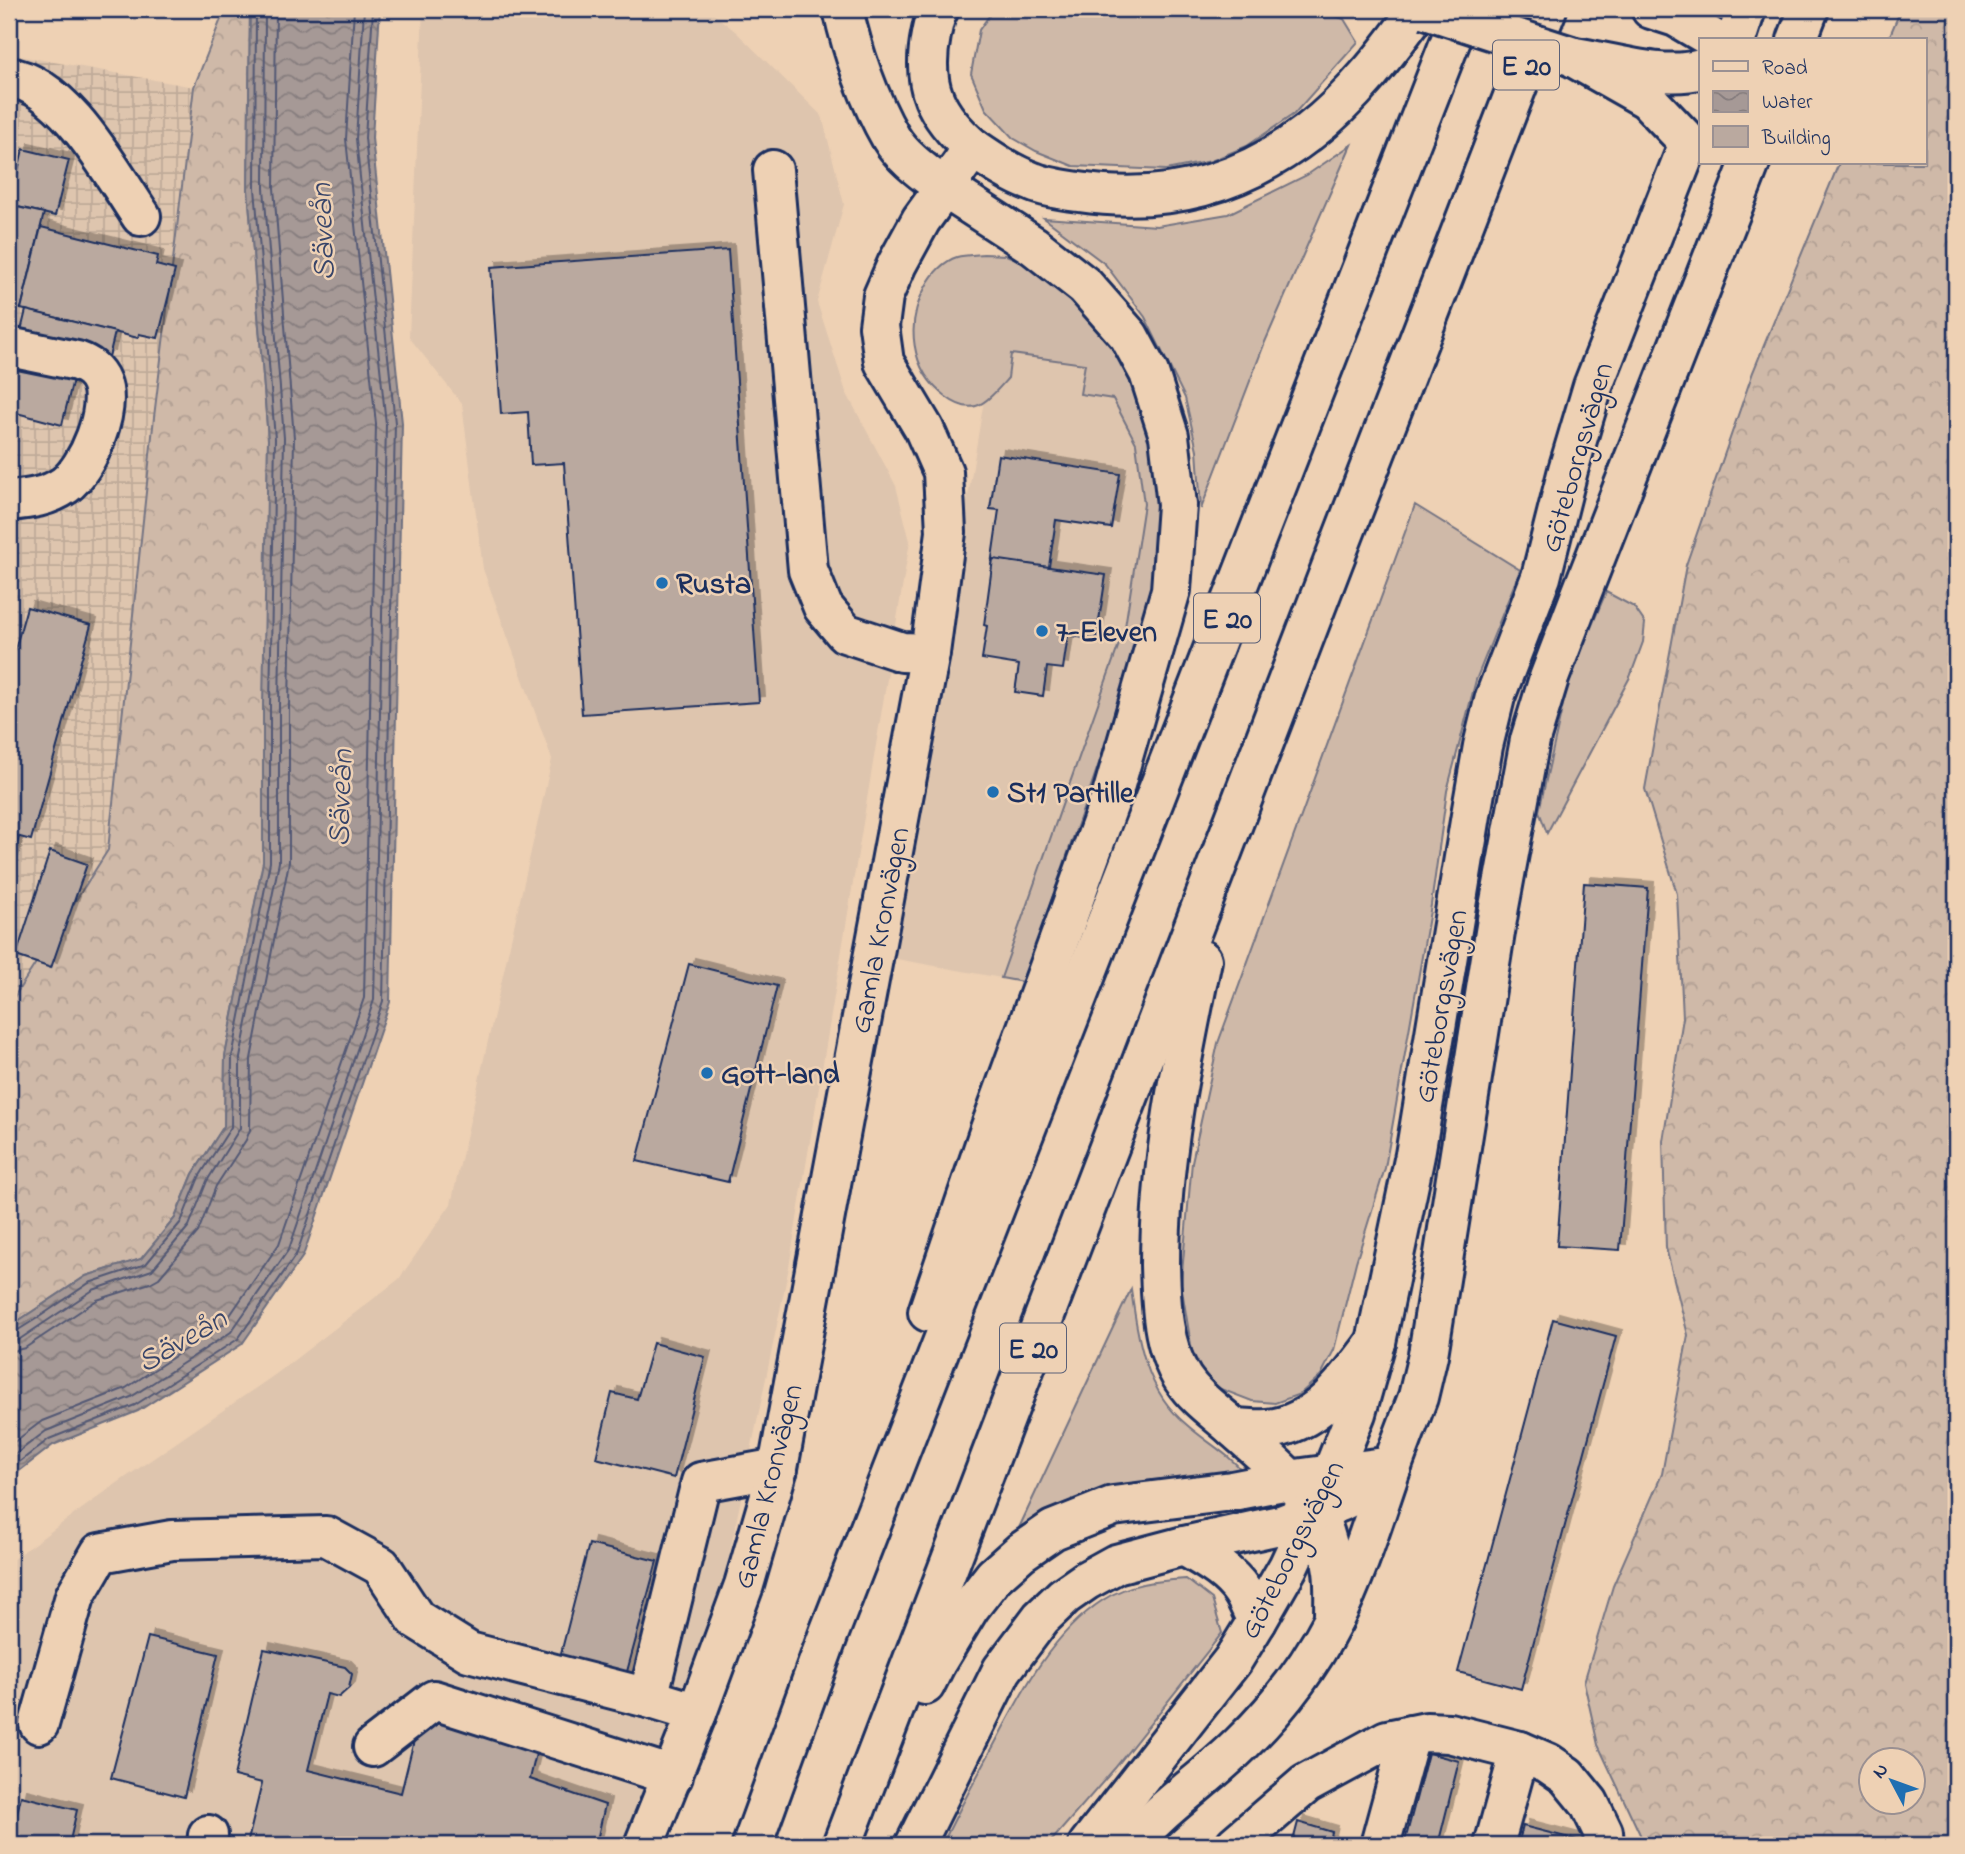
<svg xmlns="http://www.w3.org/2000/svg" width="1965" height="1854" viewBox="0 0 1965 1854" font-family="'Indie Flower',sans-serif">
<style>
.built{fill:#dec5ae}
.industrial{fill:url(#industrial-grid)}
.grass{fill:#cfb9a8;stroke:#757483;stroke-width:2}
.forest{fill:url(#forest-crowns);stroke:#757483;stroke-width:2;fill-rule:evenodd}
.water{fill:url(#water-waves);stroke:#6e6f80;stroke-width:2}
.lines{fill:none;stroke-linecap:round;stroke-linejoin:round}
.shore{stroke:#535974;stroke-width:2}
.building{fill:#baa99f;stroke:#1b2f5e;stroke-width:2;filter:url(#shadow)}
.minor-casing{stroke:#1b2f5e;stroke-width:44}
.major-casing{stroke:#1b2f5e;stroke-width:44}
.highway-casing{stroke:#1b2f5e;stroke-width:44}
.minor{stroke:#eed1b4;stroke-width:38}
.major{stroke:#eed1b4;stroke-width:38}
.highway{stroke:#eed1b4;stroke-width:38}
.major-bridge-casing{stroke:#1b2f5e;stroke-width:44;stroke-linecap:butt}
.major-bridge{stroke:#eed1b4;stroke-width:38}
.poi-dot{fill:#1f6fb2;stroke:#eed1b4;stroke-width:2.5}
.labels{text-anchor:middle;stroke-width:5;stroke-linejoin:round;paint-order:stroke}
.shield{fill:#eed1b4;stroke:#5a6078;stroke-width:2}
.shield-label{font-size:28px;font-weight:bold;fill:#1b2f5e}
.street-label{font-size:30px;fill:#1b2f5e;stroke:#eed1b4}
.poi-label{font-size:30px;font-weight:bold;fill:#1b2f5e;stroke:#eed1b4;text-anchor:start}
.water-label{font-size:32px;font-style:italic;fill:#374469;stroke:#eed1b4}
</style>
<defs>
<pattern id="industrial-grid" width="8" height="8" patternUnits="userSpaceOnUse" patternTransform="scale(1.75)"><rect width="8" height="8" fill="#dec5ae"/><path d="M0 4h8M4 0v8" fill="none" stroke="#beaa98"/></pattern>
<pattern id="forest-crowns" width="20" height="18" patternUnits="userSpaceOnUse" patternTransform="scale(1.75)"><rect width="20" height="18" fill="#cfb9a8"/><path d="M2 6a3 3 0 1 1 6 0M12 15a3 3 0 1 1 6 0" fill="none" stroke="#b19f93"/></pattern>
<pattern id="water-waves" width="16" height="10" patternUnits="userSpaceOnUse" patternTransform="scale(1.75)"><rect width="16" height="10" fill="#a69996"/><path d="M0 5q4-4 8 0t8 0" fill="none" stroke="#867d7e"/></pattern>
<filter id="shadow"><feDropShadow dx="6" dy="-6" stdDeviation="0" flood-color="#0004"/></filter>
</defs>
<rect width="100%" height="100%" fill="#eed1b4"/>
<filter id="ink" filterUnits="userSpaceOnUse"><feTurbulence type="fractalNoise" baseFrequency=".0143" numOctaves="2"/><feDisplacementMap in="SourceGraphic" scale="14" xChannelSelector="R" yChannelSelector="G"/><feConvolveMatrix kernelMatrix="1 2 1 2 8 2 1 2 1" color-interpolation-filters="sRGB"/></filter>
<g filter="url(#ink)">
<g class="built">
<path d="M423,9H707L735,31L822,116L844,204L817,302L846,392L896,486L910,541L789,1267L726,1571L628,1845H9V1562L116,1484L276,1374L399,1279L451,1204L552,759L483,569L462,404L409,337Z"/>
<path d="M992,352L1107,367L1136,443L1144,504L1125,627L1001,978L891,958Z"/>
</g>
<path class="industrial" d="M9,54L194,87L154,417L108,850L9,1005Z"/>
<g class="grass">
<path d="M994,9H1314L1344,19L1358,42L1294,114L1247,146L1211,161L1166,170L1073,166L1036,151L1013,138L986,109L971,74L979,30Z"/>
<path d="M1351,145L1265,342L1201,509L1197,450L1185,398L1145,317L1105,264L1044,218L1157,226L1228,214L1307,175Z"/>
<path d="M984,254L1006,255L1028,264L1047,276L1102,330L1137,378L1162,482L1152,593L1139,640L1105,746L1023,982L1001,978L1125,627L1144,504L1136,443L1113,399L1080,394L1085,364L1011,354L1008,378C1000,387 987,403 976,406C965,409 954,403 946,397C910,370 905,323 926,286C932,274 944,261 957,257C965,255 975,255 984,254Z"/>
<path d="M1415,505L1520,570L1476,680L1447,791L1431,905L1385,1168L1356,1262L1334,1350L1321,1375L1300,1394L1275,1403L1252,1401L1218,1388L1201,1369L1192,1351L1181,1284L1192,1162L1218,1043Z"/>
<path d="M1606,592L1634,607L1645,623L1643,642L1630,677L1547,833L1539,811L1568,682Z"/>
<path d="M1131,1289C1138,1339 1145,1391 1187,1425C1206,1442 1228,1453 1244,1473L1039,1517L1018,1530Z"/>
<path d="M1186,1579L1212,1599L1222,1633L1115,1768L1048,1845H942C958,1811 976,1778 994,1745C1022,1692 1051,1634 1103,1600C1129,1583 1157,1581 1186,1579Z"/>
</g>
<g class="forest">
<path d="M225,9H250L248,189L268,439L263,863L225,1056L224,1126L193,1174L175,1218L141,1259L86,1276L9,1327V1005L108,850L154,417L194,87Z"/>
<path d="M1901,9H1956V1845H1943L1941,1840L1899,1845H1645L1598,1745L1584,1682L1613,1586L1662,1474L1688,1335L1666,1248L1663,1141L1683,1018L1677,894L1645,789L1686,565L1753,372L1839,163H1925V40H1888ZM1870,1759H1912V1801H1870Z"/>
</g>
<path class="water" d="M250,9H380L372,138L402,423L390,1002L303,1256L242,1344L138,1411L53,1445L9,1479V1327L86,1276L141,1259L175,1218L193,1174L224,1126L225,1056L263,862V705L268,439L248,189Z"/>
<g class="lines">
<g class="shore">
<path d="M9,1333L15,1332L39,1317L89,1283L146,1264L181,1222L199,1177L231,1127L232,1057L270,862V705L275,439L255,188L256,9"/>
<path d="M9,1342L20,1339L93,1290L152,1270L189,1226L207,1181L240,1128V1058L279,862V705L284,438L264,188L265,9"/>
<path d="M9,1352L25,1348L97,1300L150,1283L159,1278L198,1232L216,1186L246,1140L250,1130L251,1059L289,862V706L294,438L274,188L276,9"/>
<path d="M9,1446L42,1421L126,1388L224,1324L279,1244L364,998L376,424L346,139L354,9"/>
<path d="M9,1459L46,1431L131,1397L231,1332L289,1249L374,1000L386,424L356,139L364,9"/>
<path d="M9,1470L49,1439L135,1405L238,1339L297,1253L383,1001L395,423L365,138L373,9"/>
</g>
</g>
<g class="building">
<path d="M23,149L69,160L55,216L10,205Z"/>
<path d="M17,207L44,213L21,309L9,306V242Z"/>
<path d="M41,227L158,256L156,265L175,270L158,338L139,334L138,338L21,309Z"/>
<path d="M728,250L759,702L582,714L564,463L531,465L528,412L501,414L491,267Z"/>
<path d="M26,310L115,332L109,357L20,335Z"/>
<path d="M19,357L75,371L62,425L9,411V397Z"/>
<path d="M998,455L1120,474L1111,528L1056,520L1048,573L991,565L999,510L990,509Z"/>
<path d="M993,559L1106,575L1096,640L1068,635L1063,669L1047,667L1043,696L1015,692L1019,665L982,659L987,626L984,625Z"/>
<path d="M27,607L91,625L31,840L9,834V671Z"/>
<path d="M9,834L19,837L9,873Z"/>
<path d="M50,851L87,864L51,968L16,956Z"/>
<path d="M1584,883L1648,888L1620,1250L1557,1246Z"/>
<path d="M689,964L777,986L728,1182L637,1161Z"/>
<path d="M1553,1319L1616,1336L1521,1689L1458,1672Z"/>
<path d="M653,1343L705,1357L674,1478L596,1458L612,1393L637,1399Z"/>
<path d="M589,1544L657,1561L625,1679L559,1661Z"/>
<path d="M148,1637L218,1654L184,1797L111,1778Z"/>
<path d="M264,1649L345,1667L352,1674L349,1688L339,1697L327,1694L308,1770L401,1793L421,1712L539,1741L530,1779L605,1805L596,1845H247L262,1783L234,1776Z"/>
<path d="M1428,1753L1459,1761L1438,1845H1404Z"/>
<path d="M21,1796L77,1810L69,1845H10Z"/>
<path d="M1298,1822L1332,1832L1329,1845H1292Z"/>
<path d="M1523,1826L1589,1843V1845H1518Z"/>
</g>
<g class="lines">
<defs>
<g id="minor">
<path d="M1736,40L1746,9"/>
<path d="M1797,40L1809,9"/>
<path d="M1575,57C1613,63 1664,80 1701,69"/>
<path d="M9,77C66,86 111,172 141,216"/>
<path d="M773,170L808,570L823,607L845,633L902,652L930,653"/>
<path d="M9,347L77,361C88,365 96,370 101,382C112,409 88,468 65,485C48,497 29,499 9,501"/>
<path d="M648,1698L701,1482L778,1468"/>
<path d="M39,1724L75,1596L100,1553L172,1540L326,1536L381,1566L416,1619L469,1652L648,1698L697,1713"/>
<path d="M373,1747L434,1700L673,1776"/>
<path d="M207,1845L208,1835"/>
<path d="M644,1845L697,1713L744,1585L778,1468L930,653L946,532L943,472L924,429L884,362L879,326L883,296L897,264L921,220L973,148"/>
<path d="M1088,1845L1233,1660L1257,1621L1288,1567L1332,1473L1356,1413L1376,1342"/>
<path d="M1131,1845C1162,1807 1206,1779 1241,1744C1278,1708 1310,1666 1333,1621C1358,1572 1374,1518 1392,1466"/>
<path d="M1235,1845L1306,1784L1387,1740L1426,1732L1449,1733L1520,1751L1548,1763L1567,1776L1589,1803L1603,1832L1604,1845"/>
<path d="M1380,1845L1410,1735"/>
<path d="M1494,1845L1520,1751"/>
</g>
<g id="major">
<path d="M843,9C852,51 869,100 891,138C903,158 925,173 943,187"/>
<path d="M939,9C934,17 933,26 931,35C921,86 935,115 973,148"/>
<path d="M1651,9L1676,17L1715,40"/>
<path d="M1376,1342L1415,1155L1472,809L1483,746L1495,697L1541,577L1568,470L1593,386L1689,143L1647,99L1571,56"/>
<path d="M1392,1466L1418,1397L1428,1355L1499,907L1530,740L1549,678L1580,597L1750,163"/>
</g>
<g id="highway">
<path d="M973,148C992,161 1011,174 1033,182C1048,188 1064,190 1079,192C1165,205 1241,185 1309,132C1352,99 1388,52 1419,9"/>
<path d="M1202,960C1181,1061 1160,1162 1160,1265C1161,1302 1162,1347 1183,1379C1197,1400 1218,1413 1236,1430C1263,1454 1294,1480 1314,1510C1325,1527 1330,1551 1333,1571C1335,1586 1334,1603 1334,1619"/>
<path d="M928,1312L989,1132L1112,795L1171,590L1177,505L1169,436L1149,373L1129,336L1085,286L1034,246L943,187"/>
<path d="M1234,1428C1245,1428 1257,1430 1268,1429C1318,1424 1348,1379 1376,1342"/>
<path d="M1184,1546C1204,1558 1228,1570 1242,1591C1248,1600 1252,1612 1257,1621"/>
<path d="M925,1685L936,1663L970,1607L994,1576L1021,1552L1053,1530L1113,1506L1232,1491L1288,1480L1392,1466"/>
<path d="M752,1845L829,1633L1463,9"/>
<path d="M842,1845L1332,565L1547,9"/>
<path d="M915,1845L1002,1670L1041,1618L1064,1596L1087,1580L1116,1564L1184,1546L1284,1524L1342,1501L1365,1489L1391,1467"/>
</g>
</defs>
<use href="#minor" class="minor-casing"/>
<use href="#major" class="major-casing"/>
<use href="#highway" class="highway-casing"/>
<use href="#minor" class="minor"/>
<use href="#major" class="major"/>
<use href="#highway" class="highway"/>
<defs>
<path id="major-bridge" d="M1426,9L1571,56"/>
</defs>
<use href="#major-bridge" class="major-bridge-casing"/>
<use href="#major-bridge" class="major-bridge"/>
</g>
</g>
<g class="poi-dot">
<circle cx="662" cy="583" r="7"/>
<circle cx="1042" cy="631" r="7"/>
<circle cx="993" cy="792" r="7"/>
<circle cx="707" cy="1073" r="7"/>
</g>
<g class="labels">
<g class="shield">
<rect x="1493" y="40.5" width="66" height="49" rx="5"/>
<rect x="1194" y="593.5" width="66" height="49" rx="5"/>
<rect x="1000" y="1323.5" width="66" height="49" rx="5"/>
</g>
<g class="shield-label">
<text x="1526" y="75">E 20</text>
<text x="1227" y="628">E 20</text>
<text x="1033" y="1358">E 20</text>
</g>
<g class="street-label">
<text transform="translate(1576 457) rotate(-74)" y="10">Göteborgsvägen</text>
<text transform="translate(879 930) rotate(-79)" y="10">Gamla Kronvägen</text>
<text transform="translate(1440 1006) rotate(-80)" y="10">Göteborgsvägen</text>
<text transform="translate(767 1486) rotate(-76)" y="10">Gamla Kronvägen</text>
<text transform="translate(1291 1549) rotate(-63)" y="10">Göteborgsvägen</text>
</g>
<g class="poi-label">
<text x="676" y="593">Rusta</text>
<text x="1056" y="641">7-Eleven</text>
<text x="1007" y="802">St1 Partille</text>
<text x="721" y="1083">Gott-land</text>
</g>
<g class="water-label">
<text transform="translate(321 232) rotate(-92)" y="11">Säveån</text>
<text transform="translate(339 798) rotate(-88)" y="11">Säveån</text>
<text transform="translate(181 1339) rotate(-30)" y="11">Säveån</text>
</g>
</g>
<rect width="1965" height="1854" fill="none" stroke="#eed1b4" stroke-width="35"/>
<rect x="18" y="18" width="1930" height="1819" fill="none" stroke="#1b2f5e" stroke-width="2.5" filter="url(#ink)"/>
<rect x="1699" y="38" width="228" height="126" fill="#eed1b4" stroke="#9a9092" stroke-width="2"/>
<rect x="1713" y="61" width="35" height="10" fill="#eed1b4" stroke="#9a9092" stroke-width="2"/>
<text x="1762" y="74" font-size="21" fill="#1b2f5e">Road</text>
<rect x="1713" y="91" width="35" height="21" fill="url(#water-waves)" stroke="#9a9092" stroke-width="2"/>
<text x="1762" y="108" font-size="21" fill="#1b2f5e">Water</text>
<rect x="1713" y="126" width="35" height="21" fill="#baa99f" stroke="#9a9092" stroke-width="2"/>
<text x="1762" y="144" font-size="21" fill="#1b2f5e">Building</text>
<g transform="translate(1892 1781) rotate(311)"><circle r="33" fill="#eed1b4" stroke="#9a9092" stroke-width="2"/>
<path d="M0-5L12 26L0 18L-12 26Z" fill="#1f6fb2"/>
<text y="-10" font-size="19" font-weight="bold" text-anchor="middle" fill="#1b2f5e">N</text>
</g>
</svg>
